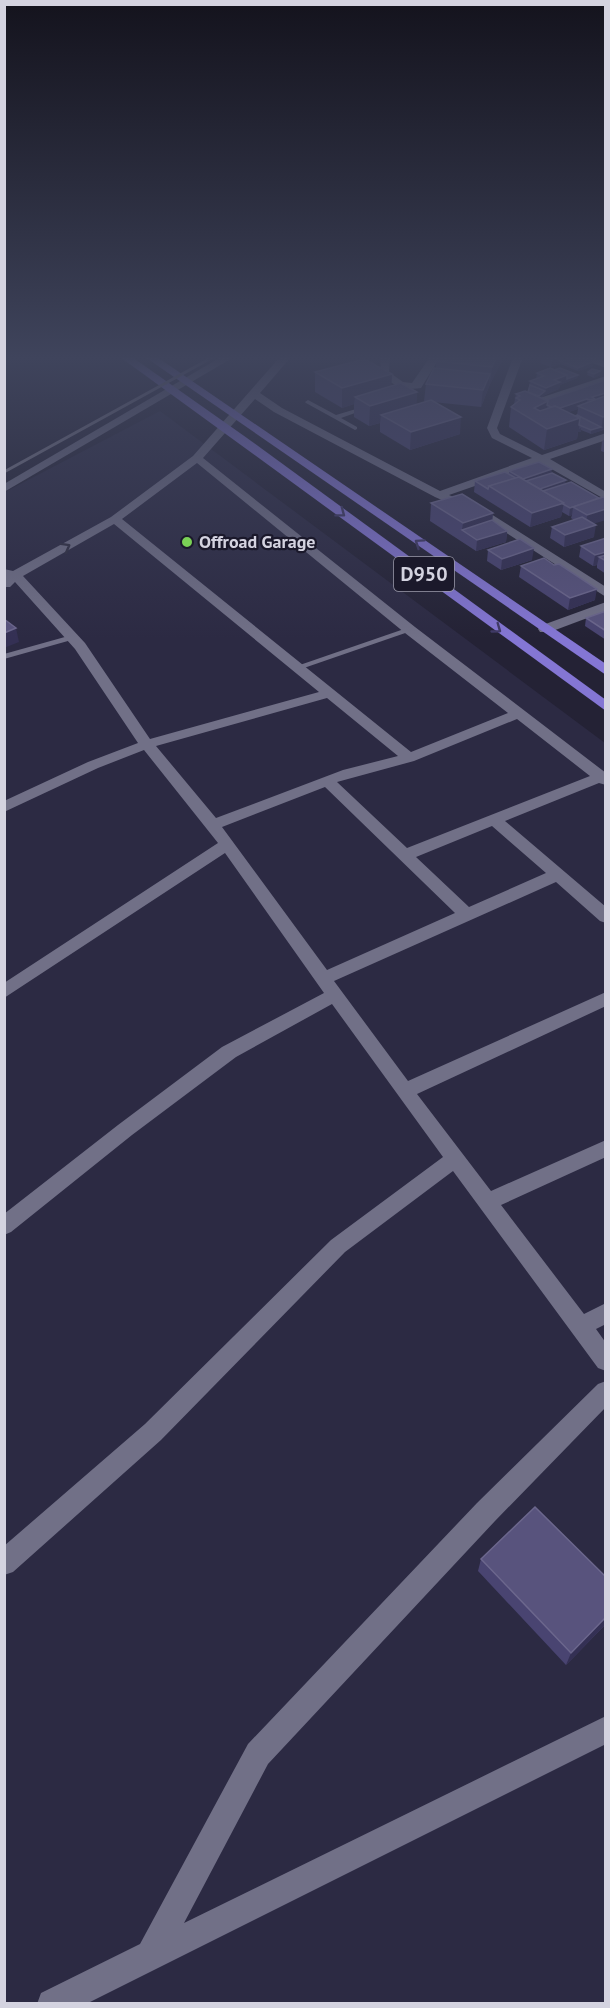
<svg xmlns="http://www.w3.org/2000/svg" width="610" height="2008" viewBox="0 0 610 2008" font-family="'PT Sans',sans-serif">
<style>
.built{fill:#2c2a43}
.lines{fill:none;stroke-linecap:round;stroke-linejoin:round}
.service{fill:#717087;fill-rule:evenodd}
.minor{fill:#717087;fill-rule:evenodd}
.trunk{fill:#8476d4;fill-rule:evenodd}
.rail{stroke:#7e7c8c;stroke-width:3}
.wall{fill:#494471;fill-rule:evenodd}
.shaded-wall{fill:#343054}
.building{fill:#58537d;stroke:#6c678d;stroke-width:1.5}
.oneway{stroke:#403a66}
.oneway2{stroke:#302f42}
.poi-dot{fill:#7ad156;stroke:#1b192b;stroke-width:2}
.labels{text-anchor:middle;stroke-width:4.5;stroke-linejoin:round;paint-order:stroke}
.far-poi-label{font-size:18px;font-weight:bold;fill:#d4d3e0;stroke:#1b192b;text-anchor:start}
.shield{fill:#1b192b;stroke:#9c9baa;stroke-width:1.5}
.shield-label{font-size:20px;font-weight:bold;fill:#d4d3e0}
</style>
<rect width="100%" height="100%" fill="#242235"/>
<path class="built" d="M160,411L605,743V2003L5,2004V492Z"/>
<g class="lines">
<g class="service">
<path d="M308,400L336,415L366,406L369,408L341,418L357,427V429L355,430L306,403L305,402Z"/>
<path d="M407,628L414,630L301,669H298L294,667Z"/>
<path d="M72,635H75V639L4,659V654Z"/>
</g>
<g class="minor">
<path d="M221,357H234L4,492V484Z"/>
<path d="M280,357H291L260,393L282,408L440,491L532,458L492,438L487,428L513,357H523L497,428L500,434L542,455L606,433V440L550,459L606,492V500L541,463L449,495L491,514L606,587V597L483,518L435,497L274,412L255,399L203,458L415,627L606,773V785L599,783L505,821L606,907V923L600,921L556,882L334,981L408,1081L606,992V1006L417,1094L491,1191L606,1140V1157L501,1205L584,1314L606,1303V1324L596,1329L606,1343V1371L598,1368L453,1171L345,1252L161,1440L13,1572L4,1575V1546L145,1424L331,1240L443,1157L332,1004L236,1057L132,1135L11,1232L4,1235V1214L118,1125L222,1047L324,993L225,853L4,998V983L218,843L144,750L98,768L4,812V801L88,762L138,743L75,649L15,582L10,587H4V569L13,571L111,517L193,456ZM197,463L405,633L508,713L411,752L122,519ZM114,524L319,692L150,739L85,643L23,576ZM327,698L398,756L343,770L216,818L156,746ZM517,719L590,776L407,848L337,782L414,761ZM325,787L455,913L327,970L222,827ZM492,826L546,873L469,907L416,857Z"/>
<path d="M380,357H390L389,372L403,382L412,383L430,357H440L421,388C405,391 392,385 381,375Z"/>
<path d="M576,357H592L606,362V368Z"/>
<path d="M606,376V382C587,389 531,413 516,402L521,399L543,397Z"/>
<path d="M606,602V611L550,632H540L538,629L540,626Z"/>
<path d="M606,1381V1407L495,1521L268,1764L184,1923L606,1716V1744L86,2004H37L41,1993L140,1944L248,1744L477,1503L598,1384Z"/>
</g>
<g class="trunk">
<path d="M120,357H132L247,438L606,700V711Z"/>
<path d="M145,357H157L606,664V675Z"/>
</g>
<path class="rail" d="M4,472L213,357"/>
</g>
<g class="wall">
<path d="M438,357H504L490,384L481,407L433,402L460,434L410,450L380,432V423L369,426L354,417V404L342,408L315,392V372L392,374L391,386L417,392L416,405L429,401H424L426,384L436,368V361Z"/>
<path d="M535,357H572L571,358L593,362V366L578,371L560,364L551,367L540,363L541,359Z"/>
<path d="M554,370L578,375L577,378L560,385L559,389L545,395L541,398L546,400L606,380V429L591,434L581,430V432H578L577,439L544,450L509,427L511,407L514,404L516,394L528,392L530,381L536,379L537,373ZM578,409L577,415L575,416L568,412Z"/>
<path d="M600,371V375L594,378L587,375L588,372Z"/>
<path d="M606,439V453L601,451L602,441Z"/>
<path d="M509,471L552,473L565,484L593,524L594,537L564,547L550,538L552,527L574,520L571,518L572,515L569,516L562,512L561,517L530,527L474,492L475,481L509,474Z"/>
<path d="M431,503L493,513L492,520L507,531L506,542L476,551L430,521Z"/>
<path d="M606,538V574L597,568V565L593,566L579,557L581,546Z"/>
<path d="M488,550L532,560L501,570L487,561Z"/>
<path d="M521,566L595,600L568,610L519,577Z"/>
<path d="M606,611V640L585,626L586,618Z"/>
<path d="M481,1559L606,1577V1624L566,1665L478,1571Z"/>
</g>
<g class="shaded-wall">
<path d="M4,357H10L11,358L4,361Z"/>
<path d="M497,357H504L490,384L481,407L483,390L490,374L489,384L491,377L492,367Z"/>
<path d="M560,357H572L571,360L560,361V364L551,367L552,360Z"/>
<path d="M593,362V366L578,371V368Z"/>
<path d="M600,371V375L594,378V374Z"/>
<path d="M392,374L391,394L355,397L354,404L342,408V388Z"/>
<path d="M567,375H578L577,378L560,385L559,389L545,395L538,400L539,396L545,391L546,388L554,380Z"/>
<path d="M417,392L416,412L381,415L380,423L369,426L370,406Z"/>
<path d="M606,393V399L589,408L590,400L592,397Z"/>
<path d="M587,399L586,406H578V409L556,417L557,410Z"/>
<path d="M548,401L545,421L534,408Z"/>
<path d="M606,416V429L601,430L603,417Z"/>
<path d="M461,417L460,434L410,450L411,432Z"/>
<path d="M580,418L579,429L581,428V432H578L577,439L544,450L547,429Z"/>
<path d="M601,427V431L591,434V430Z"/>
<path d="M552,469L551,480L531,487L523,479Z"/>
<path d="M566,480L565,488L545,494L536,490Z"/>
<path d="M564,503L561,517L530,527L532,513Z"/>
<path d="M573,507L572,515L569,516L570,508Z"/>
<path d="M606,509V520L586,526L587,515Z"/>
<path d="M493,513L491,532L462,530L463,523Z"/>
<path d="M596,525L594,537L564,547L565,535Z"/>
<path d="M507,531L506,542L476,551L477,540Z"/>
<path d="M534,548L532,560L501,570L502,559Z"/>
<path d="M606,552V561L599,557L597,565L593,566L595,555Z"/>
<path d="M597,589L595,600L568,610L570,598Z"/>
<path d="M16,628L19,642L4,648V633Z"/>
<path d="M606,1617V1624L566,1665L571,1653Z"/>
</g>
<g class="building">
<path d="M438,357H497L492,367L436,361Z"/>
<path d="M545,357H560L552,360Z"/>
<path d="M576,357H580L593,362L578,368L560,361Z"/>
<path d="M364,359L392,374L342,388L315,372Z"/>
<path d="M434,368L490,374L483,390L426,384Z"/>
<path d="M550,368L567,375L554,380L560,382L546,388L530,381L544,376L537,373Z"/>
<path d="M560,368L578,375L567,379V375L554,370Z"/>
<path d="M592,369L600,371L594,374L588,372Z"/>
<path d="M606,380V393L592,397L595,399L590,400L587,399L560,408L555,406L551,407L547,405L548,401L546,400Z"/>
<path d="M401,383L417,392L370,406L355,397Z"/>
<path d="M530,385L545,391L539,396L533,394L528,392Z"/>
<path d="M525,391L548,401L534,408L540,411L555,406L580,418L547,429L511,407L520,400L516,398L520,396L516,394Z"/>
<path d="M605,396L606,416L603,417L578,406Z"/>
<path d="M431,400L461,417L411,432L381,415Z"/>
<path d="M577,415L601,427L591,430L579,425L580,418L575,416Z"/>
<path d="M539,462L552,469L523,479L509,471Z"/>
<path d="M505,472L516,478L489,486L488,489L475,481Z"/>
<path d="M552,473L566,480L540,489L526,481Z"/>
<path d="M519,477L564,503L532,513L489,486Z"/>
<path d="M571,482L599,498L570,508L563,504L564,503L543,491Z"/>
<path d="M462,494L493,513L463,523L431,503Z"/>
<path d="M603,497L606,499V509L587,515L573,507Z"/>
<path d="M582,517L596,525L565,535L552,527Z"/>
<path d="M492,520L507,531L477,540L462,530Z"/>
<path d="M606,538V552L595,555L581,546Z"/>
<path d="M520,539L534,548L502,559L488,550Z"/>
<path d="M606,555V561L599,557Z"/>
<path d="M544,558L554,565L559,564L597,589L570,598L521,566Z"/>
<path d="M606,611V631L586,618Z"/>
<path d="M4,619L16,628L4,633Z"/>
<path d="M535,1507L606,1577V1617L571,1653L481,1559Z"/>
</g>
<defs><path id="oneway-chevron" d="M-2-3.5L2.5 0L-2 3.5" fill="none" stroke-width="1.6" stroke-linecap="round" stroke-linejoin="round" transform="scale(1.5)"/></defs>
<g class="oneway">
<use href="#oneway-chevron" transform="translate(341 513) rotate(37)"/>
<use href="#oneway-chevron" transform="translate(419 543) rotate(-146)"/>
<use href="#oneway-chevron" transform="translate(497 629) rotate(36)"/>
</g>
<use class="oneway2" href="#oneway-chevron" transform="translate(66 547) rotate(-29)"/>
<linearGradient id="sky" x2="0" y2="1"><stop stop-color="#14131d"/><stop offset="0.56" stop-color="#3f445c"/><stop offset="1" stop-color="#3f445c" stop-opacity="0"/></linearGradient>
<rect width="610" height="639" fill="url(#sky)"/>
<circle class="poi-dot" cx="187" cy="542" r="6"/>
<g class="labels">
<g class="far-poi-label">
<text x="199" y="548">Offroad Garage</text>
</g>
<rect class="shield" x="394" y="557" width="60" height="34" rx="4.5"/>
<g class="shield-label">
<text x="424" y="581">D950</text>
</g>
</g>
<rect width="610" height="2008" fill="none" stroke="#d4d3e0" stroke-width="12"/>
</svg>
